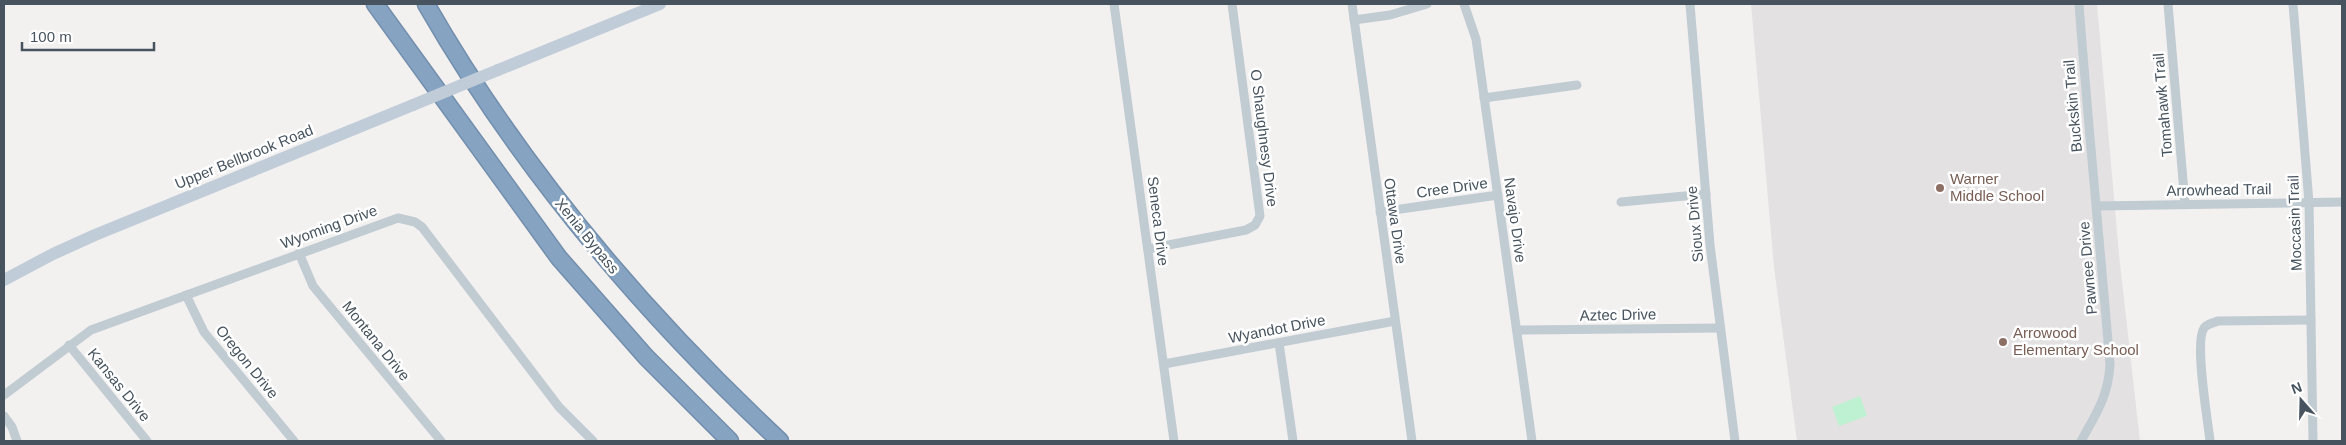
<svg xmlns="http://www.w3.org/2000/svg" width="2346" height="445" viewBox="0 0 2346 445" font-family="Arial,sans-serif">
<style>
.education{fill:#e4e1e2}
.green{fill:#bef1d1}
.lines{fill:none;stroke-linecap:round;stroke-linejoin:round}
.highway-casing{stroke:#718eac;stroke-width:19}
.street{stroke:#c0cbd2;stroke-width:9}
.secondary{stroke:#c0ccd8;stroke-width:12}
.highway{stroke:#86a3c1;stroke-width:16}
.secondary-bridge{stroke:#c0ccd8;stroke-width:12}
.education-dot{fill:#8d6e63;stroke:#fff;stroke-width:2}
.labels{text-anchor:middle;stroke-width:5;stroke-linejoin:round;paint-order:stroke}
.street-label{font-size:15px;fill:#47545f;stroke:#fff}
.education-label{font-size:15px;fill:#785e54;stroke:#fff;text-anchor:start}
</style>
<rect width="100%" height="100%" fill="#f3f0f0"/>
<path class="education" d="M1751,4H2097L2119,255L2140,441H1797L1774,267Z"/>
<path class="green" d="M1860,396L1867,416L1839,426L1832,407Z"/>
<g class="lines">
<defs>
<g id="highway">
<path d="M375,4L559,258L646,357L730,441"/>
<path d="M426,4C520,168 642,312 780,441"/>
</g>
</defs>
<use href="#highway" class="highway-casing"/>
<g class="street">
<path d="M1114,4L1174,441"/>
<path d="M1352,4L1412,441"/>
<path d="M1464,4L1476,39L1532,441"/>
<path d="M1690,4L1710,245L1735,441"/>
<path d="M2079,4C2088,124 2100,244 2110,365C2108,397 2096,414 2081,441"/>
<path d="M2168,4L2185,204"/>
<path d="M2293,4L2309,203L2313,441"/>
<path d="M1354,20L1390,15L1427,4"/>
<path d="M1484,98L1577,85"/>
<path d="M1621,202L1706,194"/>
<path d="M2097,206L2342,202"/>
<path d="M1380,212L1498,195"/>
<path d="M1148,249L1246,230L1255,225L1260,216L1232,4"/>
<path d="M299,253L313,286L441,441"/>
<path d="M186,295L204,332L294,441"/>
<path d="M1517,330L1720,328"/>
<path d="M1279,343L1293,441"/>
<path d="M69,345L147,441"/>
<path d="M1164,364L1395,321"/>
<path d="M4,395L91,330L398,218L415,222L422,227L559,407L593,441"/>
<path d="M4,416L12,427L17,441"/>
<path d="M2210,441C2208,421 2194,342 2204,328C2207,324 2213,323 2218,321L2311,320"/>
</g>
<g class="secondary">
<path d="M498,70L660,4"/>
<path d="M4,280L53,254L95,235L413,105"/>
</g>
<use href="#highway" class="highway"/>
<path class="secondary-bridge" d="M413,105L498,70"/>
</g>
<g class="education-dot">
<circle cx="1940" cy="188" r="5"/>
<circle cx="2003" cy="342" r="5"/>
</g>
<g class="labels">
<g class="street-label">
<text transform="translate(2163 105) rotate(-95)" y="5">Tomahawk Trail</text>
<text transform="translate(2073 106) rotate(-95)" y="5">Buckskin Trail</text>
<text transform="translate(1264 138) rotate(83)" y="5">O Shaughnesy Drive</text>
<text transform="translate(244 157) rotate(-22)" y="5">Upper Bellbrook Road</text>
<text transform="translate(1452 188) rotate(-8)" y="5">Cree Drive</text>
<text transform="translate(2219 190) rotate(-1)" y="5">Arrowhead Trail</text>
<text transform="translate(1515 220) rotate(82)" y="5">Navajo Drive</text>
<text transform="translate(1158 221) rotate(83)" y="5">Seneca Drive</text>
<text transform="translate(1395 221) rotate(82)" y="5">Ottawa Drive</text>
<text transform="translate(2295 223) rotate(-92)" y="5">Moccasin Trail</text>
<text transform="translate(1695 224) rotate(-95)" y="5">Sioux Drive</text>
<text transform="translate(329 227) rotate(-20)" y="5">Wyoming Drive</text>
<text transform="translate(587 236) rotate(51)" y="5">Xenia Bypass</text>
<text transform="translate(2088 268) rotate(-95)" y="5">Pawnee Drive</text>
<text transform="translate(1618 315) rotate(-1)" y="5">Aztec Drive</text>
<text transform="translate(1277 329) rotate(-11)" y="5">Wyandot Drive</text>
<text transform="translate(376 341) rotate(51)" y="5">Montana Drive</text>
<text transform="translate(247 362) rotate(51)" y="5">Oregon Drive</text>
<text transform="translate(119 385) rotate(51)" y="5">Kansas Drive</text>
</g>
<g class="education-label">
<text x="1950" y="184">Warner<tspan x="1950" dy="17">Middle School</tspan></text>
<text x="2013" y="338">Arrowood<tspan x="2013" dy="17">Elementary School</tspan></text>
</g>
</g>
<rect width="2346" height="445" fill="none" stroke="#47545f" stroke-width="10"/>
<g transform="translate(2301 400) rotate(340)" stroke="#ffffff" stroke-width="4" paint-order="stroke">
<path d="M0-4L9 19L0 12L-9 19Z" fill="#47545f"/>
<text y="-8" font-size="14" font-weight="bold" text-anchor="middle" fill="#47545f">N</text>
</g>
<path d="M22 42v8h132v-8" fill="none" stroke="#47545f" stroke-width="2.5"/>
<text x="30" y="42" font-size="15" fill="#47545f" stroke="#ffffff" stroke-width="4" paint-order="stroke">100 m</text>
</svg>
